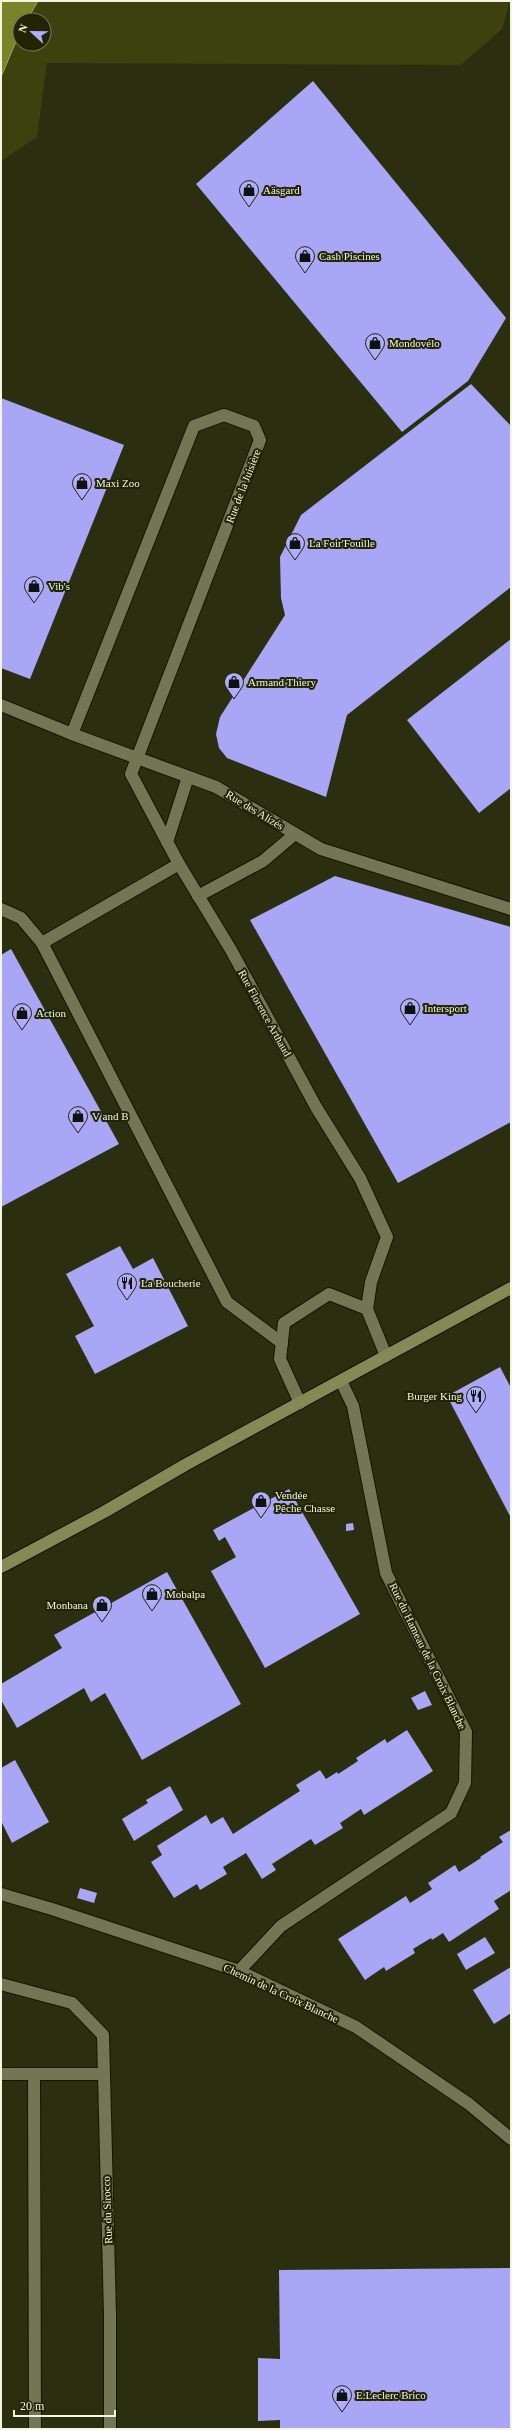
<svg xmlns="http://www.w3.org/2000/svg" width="512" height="2430" viewBox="0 0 512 2430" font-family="Georgia,serif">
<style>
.green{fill:#3d410e;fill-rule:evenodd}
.water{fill:#7b8329;stroke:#9fa661}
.building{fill:#a8a6f5}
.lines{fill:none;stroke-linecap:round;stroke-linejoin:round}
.lane-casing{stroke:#141600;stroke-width:14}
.street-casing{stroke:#141600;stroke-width:14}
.secondary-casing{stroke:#141600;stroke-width:14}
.lane{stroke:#727655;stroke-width:12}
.street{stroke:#727655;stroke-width:12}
.secondary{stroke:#848a55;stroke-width:12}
.labels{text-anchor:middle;stroke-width:4;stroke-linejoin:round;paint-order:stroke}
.poi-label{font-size:11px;fill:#f3f6e3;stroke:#222505;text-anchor:start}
.street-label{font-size:11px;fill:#f3f6e3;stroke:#222505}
</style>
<rect width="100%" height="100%" fill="#2b2f0f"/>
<path class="green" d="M18,1H510L502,29L461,65L47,63L37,137L1,161V56ZM20,20H44V44H20Z"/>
<path class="water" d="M1,1H38L27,20H20V32L1,77Z"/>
<g class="building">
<path d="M313,81L506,318L468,381L402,432L196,184Z"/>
<path d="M471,384L511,426V587L347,715L326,797L227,758L219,748L216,734L220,717L285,615L281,598L280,557L301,515Z"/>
<path d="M1,398L124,445L30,679L1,668Z"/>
<path d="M511,639V788L479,813L407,720Z"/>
<path d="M335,876L511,927V1122L398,1183L250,920Z"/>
<path d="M11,949L119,1144L1,1207V955Z"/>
<path d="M120,1246L133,1269L153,1258L188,1326L95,1374L75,1336L94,1326L66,1274Z"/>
<path d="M500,1367L511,1388V1518L447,1396Z"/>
<path d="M289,1489L360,1614L265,1668L211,1571L236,1557L225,1537L219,1541L213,1530Z"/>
<path d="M353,1523L354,1530L346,1531V1524Z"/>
<path d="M167,1572L241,1704L142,1760L105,1693L91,1702L84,1688L17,1728L1,1700V1684L62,1648L54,1635Z"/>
<path d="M425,1691L432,1705L418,1710L411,1698Z"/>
<path d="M407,1730L433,1771L364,1815L361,1809L340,1823L343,1828L315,1845L311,1839L272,1864L276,1870L262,1879L246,1853L223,1867L227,1874L200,1890L197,1884L174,1898L151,1862L162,1855L157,1846L206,1815L211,1824L223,1817L233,1834L300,1791L296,1785L320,1770L326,1779L337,1772L338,1774L358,1761L356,1758L385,1739L387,1743Z"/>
<path d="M15,1760L49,1822L12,1843L1,1821V1768Z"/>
<path d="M170,1786L183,1810L134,1841L122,1819L148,1803L146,1800Z"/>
<path d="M511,1830V1890L494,1901L499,1909L449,1942L443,1933L432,1940L431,1938L413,1949L415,1953L386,1971L384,1967L365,1980L338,1939L406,1896L410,1903L432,1889L428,1883L455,1865L459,1872L481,1858L480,1857L503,1842L499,1837Z"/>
<path d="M80,1888L97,1893L94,1903L77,1898Z"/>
<path d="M485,1937L495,1953L466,1970L457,1954Z"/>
<path d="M511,1967V2013L494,2024L473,1990Z"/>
<path d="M511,2268V2429H280V2420L258,2421V2358L280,2359L279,2270Z"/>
</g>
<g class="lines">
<defs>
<g id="lane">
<path d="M72,734L194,426L224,415L254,426L260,440L131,774L179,864"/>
<path d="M167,842L188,777"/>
<path d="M198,896L263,861L295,834"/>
<path d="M1,909L21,918L42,943L227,1302L282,1343"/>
<path d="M42,943L179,864L231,950L316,1107L360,1178L387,1237L371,1282L367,1309"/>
<path d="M300,1403L280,1359L284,1323L329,1294L367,1309L386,1356"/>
<path d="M1,1984L72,2003L103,2035L110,2315V2429"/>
<path d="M1,2074H34L35,2429"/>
<path d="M34,2074H104"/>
</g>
<g id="street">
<path d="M1,705L72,734L216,787L321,849L511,909"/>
<path d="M1,1894L52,1909L239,1971L356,2027L469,2104L511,2139"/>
<path d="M239,1971L281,1926L451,1813L465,1783L466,1732L386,1573L353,1406L341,1381"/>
</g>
<path id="secondary" d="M1,1567L104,1512L185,1465L511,1288"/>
</defs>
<use href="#lane" class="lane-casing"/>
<use href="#street" class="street-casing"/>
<use href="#secondary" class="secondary-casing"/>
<use href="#lane" class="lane"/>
<use href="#street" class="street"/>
<use href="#secondary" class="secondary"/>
</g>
<defs>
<symbol id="shop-pin" viewBox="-11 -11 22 30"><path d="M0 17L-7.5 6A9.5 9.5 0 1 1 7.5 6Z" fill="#b0aefa" stroke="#222505"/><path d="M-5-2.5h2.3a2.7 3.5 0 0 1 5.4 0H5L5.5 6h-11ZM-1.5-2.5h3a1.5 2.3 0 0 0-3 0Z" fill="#111"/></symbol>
<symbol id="restaurant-pin" viewBox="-11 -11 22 30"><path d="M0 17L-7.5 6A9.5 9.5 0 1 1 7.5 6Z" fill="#b0aefa" stroke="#222505"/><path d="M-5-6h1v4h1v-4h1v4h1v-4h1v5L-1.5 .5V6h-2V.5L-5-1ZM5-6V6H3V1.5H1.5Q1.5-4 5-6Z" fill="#111"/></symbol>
</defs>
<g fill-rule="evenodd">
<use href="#shop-pin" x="238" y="179" width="22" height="30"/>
<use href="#shop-pin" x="294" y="245" width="22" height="30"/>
<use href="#shop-pin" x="364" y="332" width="22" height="30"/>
<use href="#shop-pin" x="71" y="472" width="22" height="30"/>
<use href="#shop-pin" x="284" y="532" width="22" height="30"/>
<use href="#shop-pin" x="23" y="575" width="22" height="30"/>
<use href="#shop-pin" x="223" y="671" width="22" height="30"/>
<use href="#shop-pin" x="399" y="997" width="22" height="30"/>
<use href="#shop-pin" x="11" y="1002" width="22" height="30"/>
<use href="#shop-pin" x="67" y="1105" width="22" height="30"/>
<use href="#restaurant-pin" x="116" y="1272" width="22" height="30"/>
<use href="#restaurant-pin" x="465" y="1385" width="22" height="30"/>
<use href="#shop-pin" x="250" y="1490" width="22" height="30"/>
<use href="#shop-pin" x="141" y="1583" width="22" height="30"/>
<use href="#shop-pin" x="91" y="1594" width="22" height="30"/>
<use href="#shop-pin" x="331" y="2384" width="22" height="30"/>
</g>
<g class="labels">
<g class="poi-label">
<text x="263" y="194">Aäsgard</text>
<text x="319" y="260">Cash Piscines</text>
<text x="389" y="347">Mondovélo</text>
<text x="96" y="487">Maxi Zoo</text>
<text x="309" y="547">La Foir'Fouille</text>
<text x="48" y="590">Vib's</text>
<text x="248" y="686">Armand Thiery</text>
<text x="424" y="1012">Intersport</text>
<text x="36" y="1017">Action</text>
<text x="92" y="1120">V and B</text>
<text x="141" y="1287">La Boucherie</text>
<text x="462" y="1400" text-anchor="end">Burger King</text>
<text x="275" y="1499">Vendée<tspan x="275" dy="13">Pêche Chasse</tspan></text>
<text x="166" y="1598">Mobalpa</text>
<text x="88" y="1609" text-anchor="end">Monbana</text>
<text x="356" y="2399">E.Leclerc Brico</text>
</g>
<g class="street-label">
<text transform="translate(243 486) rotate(-69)" y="4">Rue de la Juisière</text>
<text transform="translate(255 810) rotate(31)" y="4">Rue des Alizés</text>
<text transform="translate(265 1013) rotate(61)" y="4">Rue Florence Arthaud</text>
<text transform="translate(428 1656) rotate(64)" y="4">Rue du Hameau de la Croix Blanche</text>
<text transform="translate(281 1993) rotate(25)" y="4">Chemin de la Croix Blanche</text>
<text transform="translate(107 2210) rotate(-92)" y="4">Rue du Sirocco</text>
</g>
</g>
<rect width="512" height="2430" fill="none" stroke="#f3f6e3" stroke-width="4"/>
<g transform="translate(32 32) rotate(292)"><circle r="19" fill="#222505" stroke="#76795e"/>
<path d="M0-3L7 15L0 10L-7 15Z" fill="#b0aefa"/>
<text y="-6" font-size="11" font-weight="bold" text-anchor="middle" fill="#f3f6e3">N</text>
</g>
<path d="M14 2410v6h101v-6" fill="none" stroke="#f3f6e3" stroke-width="2"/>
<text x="20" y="2410" font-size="12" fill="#f3f6e3" stroke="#222505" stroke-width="3" paint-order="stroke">20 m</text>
</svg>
